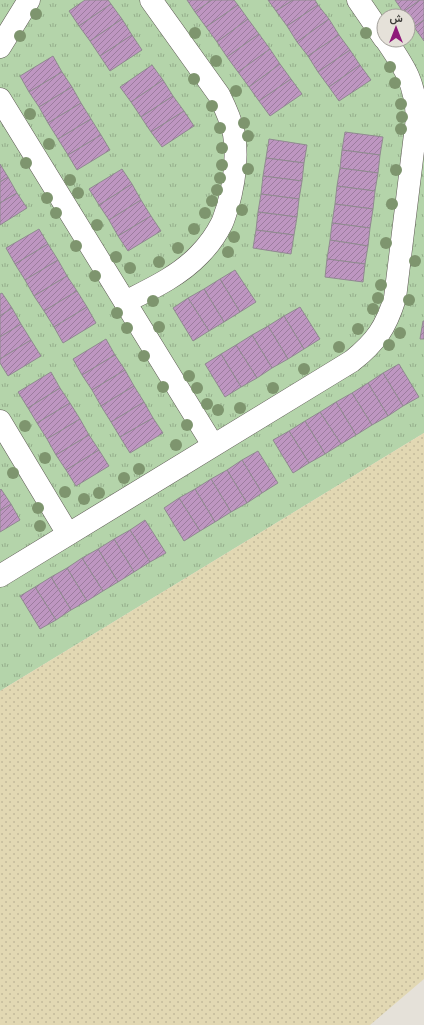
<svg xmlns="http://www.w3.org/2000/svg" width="424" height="1025" viewBox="0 0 424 1025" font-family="Karla,Vazirmatn,sans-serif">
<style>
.grass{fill:url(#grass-tufts);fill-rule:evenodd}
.sand{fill:url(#sand-dots)}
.building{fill:url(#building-hatch);stroke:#908a90}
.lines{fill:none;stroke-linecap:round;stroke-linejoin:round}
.minor-casing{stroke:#5d5953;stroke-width:23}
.minor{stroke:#fff;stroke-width:22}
.tree{fill:#7e956e}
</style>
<defs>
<pattern id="grass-tufts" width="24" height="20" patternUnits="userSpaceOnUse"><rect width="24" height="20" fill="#b4d4aa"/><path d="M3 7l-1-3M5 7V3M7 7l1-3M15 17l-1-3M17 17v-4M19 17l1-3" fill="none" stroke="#94ad8b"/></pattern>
<pattern id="sand-dots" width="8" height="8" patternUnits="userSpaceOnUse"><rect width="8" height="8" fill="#e2d8b3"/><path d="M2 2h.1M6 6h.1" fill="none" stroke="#c3ba9b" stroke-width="1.8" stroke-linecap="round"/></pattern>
<pattern id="building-hatch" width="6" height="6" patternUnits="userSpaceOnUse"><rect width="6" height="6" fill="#be96c1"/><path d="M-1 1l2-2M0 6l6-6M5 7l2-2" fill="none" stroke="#9c7c9e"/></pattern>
</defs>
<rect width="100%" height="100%" fill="#e5e1d9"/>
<path class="grass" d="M0,0H424V433L0,691ZM384,16H408V40H384Z"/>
<path class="sand" d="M424,433V979L370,1025H0V691Z"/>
<g class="building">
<path d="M85,0H108L111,4L79,26L69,11Z"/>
<path d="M187,0H212L195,12Z"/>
<path d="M212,0H234L238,5L206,27L195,12Z"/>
<path d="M268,0H293L276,11Z"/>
<path d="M293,0H315L318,5L287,26L276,11Z"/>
<path d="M395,0H420L403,12Z"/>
<path d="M420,0H424V20L414,27L408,19V16H406L403,12Z"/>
<path d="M111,4L122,19L90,41L79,26Z"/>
<path d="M238,5L248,19L217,42L206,27Z"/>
<path d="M318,5L329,19L297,42L287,26Z"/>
<path d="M122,19L132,35L100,56L90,41Z"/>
<path d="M248,19L259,34L227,57L217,42Z"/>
<path d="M329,19L339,35L308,56L297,42Z"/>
<path d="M424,20V41L414,27Z"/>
<path d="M259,34L270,49L238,72L227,57Z"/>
<path d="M132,35L142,50L110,71L100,56Z"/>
<path d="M339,35L350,50L318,72L308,56Z"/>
<path d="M270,49L280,64L249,87L238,72Z"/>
<path d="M350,50L360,65L329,87L318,72Z"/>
<path d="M53,56L62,72L29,92L20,76Z"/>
<path d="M280,64L291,79L259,101L249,87Z"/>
<path d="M152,65L163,80L131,102L120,87Z"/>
<path d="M360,65L371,80L339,101L329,87Z"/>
<path d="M62,72L72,87L39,107L29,92Z"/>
<path d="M291,79L302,94L270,116L259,101Z"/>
<path d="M163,80L173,96L141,117L131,102Z"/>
<path d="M72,87L81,103L48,123L39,107Z"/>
<path d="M173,96L184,111L151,132L141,117Z"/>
<path d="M81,103L91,119L58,139L48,123Z"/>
<path d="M184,111L194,126L162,147L151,132Z"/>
<path d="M91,119L101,135L68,155L58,139Z"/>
<path d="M345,132L383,137L380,155L342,150Z"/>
<path d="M101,135L110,150L77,170L68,155Z"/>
<path d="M269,139L307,145L304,163L266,158Z"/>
<path d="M342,150L380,155L378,173L340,168Z"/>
<path d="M266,158L304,163L302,181L263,176Z"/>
<path d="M0,164L8,177L0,182Z"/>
<path d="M340,168L378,173L375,191L337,186Z"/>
<path d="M122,169L132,184L99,205L89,189Z"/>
<path d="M263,176L302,181L299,199L261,194Z"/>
<path d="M8,177L17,193L0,203V182Z"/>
<path d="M132,184L141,200L109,220L99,205Z"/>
<path d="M337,186L375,191L373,209L335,204Z"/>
<path d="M17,193L27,208L0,225V203Z"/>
<path d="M261,194L299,199L297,217L258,212Z"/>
<path d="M141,200L151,216L118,236L109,220Z"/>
<path d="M335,204L373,209L370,228L332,223Z"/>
<path d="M258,212L297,217L294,235L256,230Z"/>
<path d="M151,216L161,231L128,251L118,236Z"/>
<path d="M332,223L370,228L368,246L330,240Z"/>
<path d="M39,229L48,244L15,264L6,248Z"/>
<path d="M256,230L294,235L291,254L253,248Z"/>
<path d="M330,240L368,246L365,264L327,259Z"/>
<path d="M48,244L58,260L25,280L15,264Z"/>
<path d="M327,259L365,264L363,282L325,277Z"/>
<path d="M58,260L67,276L34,296L25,280Z"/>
<path d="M235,270L256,302L240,312L220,279Z"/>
<path d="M67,276L77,291L44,311L34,296Z"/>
<path d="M220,279L240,312L224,322L204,289Z"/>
<path d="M204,289L224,322L209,331L188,298Z"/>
<path d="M77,291L87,307L54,327L44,311Z"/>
<path d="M2,293L12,308L0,316V294Z"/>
<path d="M188,298L209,331L193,341L173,308Z"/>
<path d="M87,307L96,323L63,343L54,327Z"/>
<path d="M300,307L320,339L304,349L284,316Z"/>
<path d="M12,308L21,324L0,337V316Z"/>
<path d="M284,316L304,349L288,359L268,326Z"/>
<path d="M423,321H424V339H420Z"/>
<path d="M21,324L31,340L0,359V337Z"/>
<path d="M268,326L288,359L272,368L252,335Z"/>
<path d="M252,335L272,368L257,378L236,345Z"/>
<path d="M106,339L115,355L82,375L73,359Z"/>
<path d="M31,340L41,356L8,376L0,363V359Z"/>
<path d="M236,345L257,378L241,387L221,354Z"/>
<path d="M221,354L241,387L225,397L205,364Z"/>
<path d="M115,355L125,370L92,390L82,375Z"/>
<path d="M399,364L419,397L403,406L383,373Z"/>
<path d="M125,370L134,386L101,406L92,390Z"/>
<path d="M51,372L60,388L28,408L18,392Z"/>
<path d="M383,373L403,406L388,416L368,383Z"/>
<path d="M368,383L388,416L372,425L352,393Z"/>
<path d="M134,386L144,402L111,422L101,406Z"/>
<path d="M60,388L70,403L37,423L28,408Z"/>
<path d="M352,393L372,425L356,435L336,402Z"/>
<path d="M144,402L153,418L120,437L111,422Z"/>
<path d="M336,402L356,435L341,444L320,412Z"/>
<path d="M70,403L80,419L47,439L37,423Z"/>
<path d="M320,412L341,444L325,454L305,421Z"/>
<path d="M153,418L163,433L130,453L120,437Z"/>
<path d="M80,419L89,435L56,455L47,439Z"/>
<path d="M305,421L325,454L309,463L289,431Z"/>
<path d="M289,431L309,463L293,473L273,440Z"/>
<path d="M89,435L99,450L66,470L56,455Z"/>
<path d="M99,450L109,466L76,486L66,470Z"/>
<path d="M258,451L278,483L262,493L242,460Z"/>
<path d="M242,460L262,493L247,503L227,470Z"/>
<path d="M227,470L247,503L231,512L211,479Z"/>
<path d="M211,479L231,512L215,522L195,489Z"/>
<path d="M1,489L11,504L0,511V490Z"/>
<path d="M195,489L215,522L200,531L179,498Z"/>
<path d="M179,498L200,531L184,541L164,508Z"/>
<path d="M11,504L20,520L0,532V511Z"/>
<path d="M145,520L166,553L150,562L130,530Z"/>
<path d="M130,530L150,562L134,572L114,539Z"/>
<path d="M114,539L134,572L118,582L98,549Z"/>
<path d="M98,549L118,582L103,591L82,558Z"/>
<path d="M82,558L103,591L87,601L67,568Z"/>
<path d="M67,568L87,601L71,610L51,577Z"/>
<path d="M51,577L71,610L56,620L35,587Z"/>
<path d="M35,587L56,620L40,629L20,596Z"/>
</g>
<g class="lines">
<defs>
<g id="minor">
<path d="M358,0L384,38"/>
<path d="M0,47L29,0"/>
<path d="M0,99L213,445"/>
<path d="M125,302C151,289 179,276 199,255C208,246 216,235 222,223C224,219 225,214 227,209C234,185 238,159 234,134C231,120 225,107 219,95L151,0"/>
<path d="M0,421L68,534"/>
<path d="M0,576L352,361C376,342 386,327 395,298L417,118C415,82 405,68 386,40"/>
</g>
</defs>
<use href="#minor" class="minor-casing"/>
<use href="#minor" class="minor"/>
</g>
<g class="tree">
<circle cx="36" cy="14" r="6"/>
<circle cx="195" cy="33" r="6"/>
<circle cx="366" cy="33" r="6"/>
<circle cx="20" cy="36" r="6"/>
<circle cx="216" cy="61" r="6"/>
<circle cx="390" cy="67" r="6"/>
<circle cx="194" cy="79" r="6"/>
<circle cx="395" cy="83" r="6"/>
<circle cx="236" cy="91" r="6"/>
<circle cx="401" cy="104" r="6"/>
<circle cx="212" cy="106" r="6"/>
<circle cx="30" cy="114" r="6"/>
<circle cx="402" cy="117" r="6"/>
<circle cx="244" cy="123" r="6"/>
<circle cx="220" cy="128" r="6"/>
<circle cx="401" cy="129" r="6"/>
<circle cx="248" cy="136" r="6"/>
<circle cx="49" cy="144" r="6"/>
<circle cx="222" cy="148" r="6"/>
<circle cx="26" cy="163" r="6"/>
<circle cx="222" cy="165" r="6"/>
<circle cx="248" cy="169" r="6"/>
<circle cx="396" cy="170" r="6"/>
<circle cx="220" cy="178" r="6"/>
<circle cx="70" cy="180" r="6"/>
<circle cx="217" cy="190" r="6"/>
<circle cx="78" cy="193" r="6"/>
<circle cx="47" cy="198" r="6"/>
<circle cx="212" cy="201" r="6"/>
<circle cx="392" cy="204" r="6"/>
<circle cx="242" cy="210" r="6"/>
<circle cx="56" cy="213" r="6"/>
<circle cx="205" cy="213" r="6"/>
<circle cx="97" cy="225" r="6"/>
<circle cx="194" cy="229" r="6"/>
<circle cx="234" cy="237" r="6"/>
<circle cx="386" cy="243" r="6"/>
<circle cx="76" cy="246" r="6"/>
<circle cx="178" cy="248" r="6"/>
<circle cx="228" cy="252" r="6"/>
<circle cx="116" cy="257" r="6"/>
<circle cx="415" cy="261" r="6"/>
<circle cx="159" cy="262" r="6"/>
<circle cx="130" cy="268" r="6"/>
<circle cx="95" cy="276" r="6"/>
<circle cx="381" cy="285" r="6"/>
<circle cx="378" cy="298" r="6"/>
<circle cx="409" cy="300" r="6"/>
<circle cx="153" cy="301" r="6"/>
<circle cx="373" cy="309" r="6"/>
<circle cx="117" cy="313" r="6"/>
<circle cx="159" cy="327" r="6"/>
<circle cx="127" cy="328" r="6"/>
<circle cx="358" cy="329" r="6"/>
<circle cx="400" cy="333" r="6"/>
<circle cx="389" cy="345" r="6"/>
<circle cx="339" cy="347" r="6"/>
<circle cx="144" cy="356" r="6"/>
<circle cx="304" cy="369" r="6"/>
<circle cx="189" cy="376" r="6"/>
<circle cx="163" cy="387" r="6"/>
<circle cx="197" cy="388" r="6"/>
<circle cx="273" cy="388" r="6"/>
<circle cx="207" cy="404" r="6"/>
<circle cx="240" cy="408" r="6"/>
<circle cx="218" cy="410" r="6"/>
<circle cx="187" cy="425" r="6"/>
<circle cx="25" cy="426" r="6"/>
<circle cx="176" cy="445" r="6"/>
<circle cx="45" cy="458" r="6"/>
<circle cx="139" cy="469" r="6"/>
<circle cx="13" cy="473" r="6"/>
<circle cx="124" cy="478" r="6"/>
<circle cx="65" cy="492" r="6"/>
<circle cx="99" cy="493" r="6"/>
<circle cx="84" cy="499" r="6"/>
<circle cx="38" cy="508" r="6"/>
<circle cx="40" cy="526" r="6"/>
</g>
<g transform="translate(396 28)"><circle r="19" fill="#e5e1d9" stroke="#a29f99"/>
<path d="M0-3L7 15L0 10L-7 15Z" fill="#8f197a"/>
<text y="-6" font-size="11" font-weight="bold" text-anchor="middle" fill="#3e3d3a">ش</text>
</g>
</svg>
